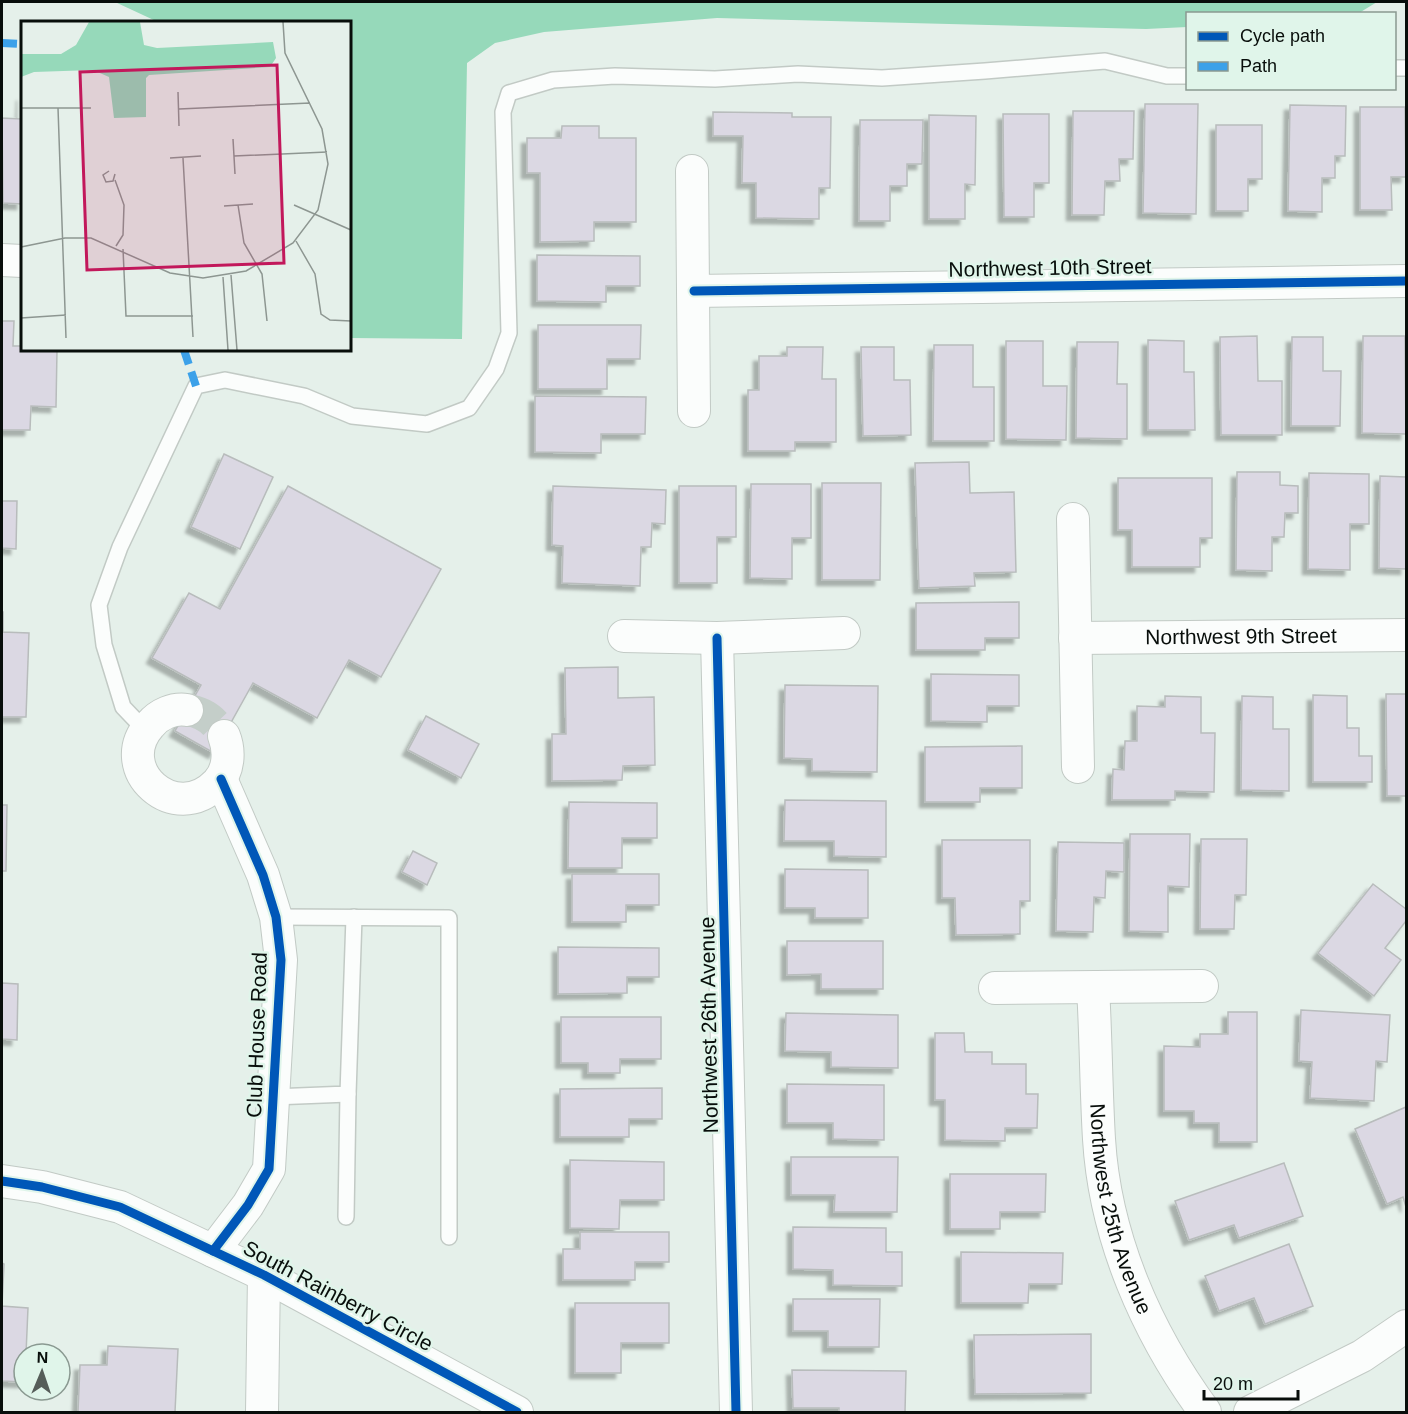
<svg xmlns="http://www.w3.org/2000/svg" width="1408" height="1414" viewBox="0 0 1408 1414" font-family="Helvetica,sans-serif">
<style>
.water{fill:#96d9ba}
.building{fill:#dbd8e3;stroke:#b8bcbc;stroke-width:1.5;filter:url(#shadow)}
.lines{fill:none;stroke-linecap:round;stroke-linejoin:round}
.street-tunnel{stroke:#c4cec9;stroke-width:32;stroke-dasharray:32 16;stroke-linecap:butt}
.lane-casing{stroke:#c2cac5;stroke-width:18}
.street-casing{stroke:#c2cac5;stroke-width:34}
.lane{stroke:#fbfdfc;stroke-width:15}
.street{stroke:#fbfdfc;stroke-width:32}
.quiet{stroke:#3ca1e9;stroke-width:8;stroke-dasharray:15 8;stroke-linecap:butt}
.cycleway-casing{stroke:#e0f5ea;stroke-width:13}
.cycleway{stroke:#0057b8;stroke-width:9}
.labels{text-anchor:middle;stroke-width:5;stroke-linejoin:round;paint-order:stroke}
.street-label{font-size:21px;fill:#080e0b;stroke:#e0f5ea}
.inset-road{fill:none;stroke:#8d9691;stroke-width:1.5}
.view{fill:#c2185b;fill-opacity:0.15;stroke:#c2185b;stroke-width:3}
.inset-edge{fill:none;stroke:#080e0b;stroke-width:3}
</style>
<defs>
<filter id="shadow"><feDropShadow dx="-5.5" dy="5.5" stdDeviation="1.5" flood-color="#0004"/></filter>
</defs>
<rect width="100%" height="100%" fill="#e5f0ea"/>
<path class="water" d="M115,2H1377L1359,13L1188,14L1187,27L1146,29L717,18L544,32L495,43L467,63L462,339L350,338V22H158Z"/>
<g class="building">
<path d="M22,95V204L3,203L2,118L21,119Z"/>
<path d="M1145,104H1198L1196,214L1143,213Z"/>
<path d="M1290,105L1346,106L1345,156H1335V178H1322V212L1288,211Z"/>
<path d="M1360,107H1405L1406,177H1391L1392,210H1360Z"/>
<path d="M1073,111H1134L1133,159H1119L1120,181H1105L1104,215H1072Z"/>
<path d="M713,112L792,113V117H831L830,188H819V219L756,218V183H742L743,136H713Z"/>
<path d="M1003,114H1049V183H1034V217H1004Z"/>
<path d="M929,115L976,116L975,185L965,184V219H929Z"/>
<path d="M860,120H923L922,164H907V186H890V221H859Z"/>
<path d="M1216,125H1262V179H1248V211H1216Z"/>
<path d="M562,126H599V138H636V222H594V241L540,242V173H527V138H561Z"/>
<path d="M537,255L640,256V286H606V302L537,301Z"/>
<path d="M2,321H14L13,346H22V350H57L56,407L31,406L30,430H2Z"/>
<path d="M538,325H641L640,359H607V389H538Z"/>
<path d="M1257,336L1258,381H1282V435H1221L1220,337Z"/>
<path d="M1363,336H1405L1406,434L1362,433Z"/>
<path d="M1292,337H1323V371H1341L1340,426H1291Z"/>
<path d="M1148,340L1184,341V372H1194L1195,430H1148Z"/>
<path d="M1006,341H1043V386H1067L1066,440L1006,439Z"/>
<path d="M1077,342H1118L1117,384H1127V439L1076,438Z"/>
<path d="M934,345H973V387H994V441H933Z"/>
<path d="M787,347H823L822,379H836V442H795V451H748V390H759V356H787Z"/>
<path d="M861,347H894V380H910L911,435L863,436Z"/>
<path d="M535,396L646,397L645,434H601V453L535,452Z"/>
<path d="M224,454L273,477L240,549L191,527Z"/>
<path d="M969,462L970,493L1014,492L1016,572L974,573L975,586L919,588L915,463Z"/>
<path d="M1237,472H1280V485L1298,486V513H1285L1284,537H1272V571L1236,570Z"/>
<path d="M1309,473L1369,474V524H1350V570L1308,569Z"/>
<path d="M1380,476L1406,477V569L1379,568Z"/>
<path d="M1118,478H1212V538H1200V567H1132V530H1118Z"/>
<path d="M822,483H881L880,580H822Z"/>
<path d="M751,484H811V538H792V579L750,578Z"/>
<path d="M288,486L441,569L381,677L349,660L317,718L253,683L214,753L175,731L201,685L152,658L189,593L220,609Z"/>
<path d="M553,486L666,490L665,524L652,523L651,547H641L640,586L562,583L563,546L552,545Z"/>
<path d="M679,486H736V537H717V583H679Z"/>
<path d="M2,501H17L16,549L2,548Z"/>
<path d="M1019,602V638H985V650H916V603Z"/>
<path d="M2,612H3V632L29,633L26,717H2Z"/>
<path d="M618,667V698L654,697L655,765L623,766L622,780L552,781V734H566L565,668Z"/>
<path d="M931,674L1019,675V706H987V722L931,721Z"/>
<path d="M785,685L878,686L877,772L812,771V759L784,758Z"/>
<path d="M1386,694H1406V796H1387Z"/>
<path d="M1313,695L1347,696V728H1359V756H1372V782H1313Z"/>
<path d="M1165,696L1201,697V733H1215L1214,792L1175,791V800H1112L1113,769L1124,770L1125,741H1137V706L1165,707Z"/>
<path d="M1242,696L1273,697V729H1289V791L1241,790Z"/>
<path d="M426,716L479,744L461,778L408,750Z"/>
<path d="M1022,746V788H980V802H925V747Z"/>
<path d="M785,800L886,801V857L834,856V841H784Z"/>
<path d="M569,802L657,803V838H622V868H568Z"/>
<path d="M2,805H7L6,871H2Z"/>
<path d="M1130,834H1190L1189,887L1168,886V932L1129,931Z"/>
<path d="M1201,839H1247L1246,895H1235L1234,929H1200Z"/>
<path d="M942,840H1030V901H1020V934L956,935L955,898H942Z"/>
<path d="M1058,842L1124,843V872L1106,871L1105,898L1094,897L1093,932L1056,931Z"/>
<path d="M413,851L437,863L427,885L402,872Z"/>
<path d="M785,869L868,870V918H815V908H785Z"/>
<path d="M572,874H659V905H626V922H572Z"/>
<path d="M1373,884L1406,909V921L1385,948L1401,960L1374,996L1318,953Z"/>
<path d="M787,941H883V989H821V974L787,975Z"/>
<path d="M558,947L659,948V977H627V993L558,994Z"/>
<path d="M2,983L18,984L17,1040L2,1039Z"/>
<path d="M1301,1010L1390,1015L1387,1062L1376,1061L1374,1101L1310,1098L1312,1062L1299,1061Z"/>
<path d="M1228,1012H1257V1142H1219V1123H1194V1111H1164V1046L1200,1047V1034H1228Z"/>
<path d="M786,1013L898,1015V1068L831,1067V1052L785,1051Z"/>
<path d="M561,1017H661V1059H620V1073H588V1063H561Z"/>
<path d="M935,1033H964L965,1052H992V1064H1026V1094H1038L1037,1128H1005V1141L945,1140V1100H935Z"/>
<path d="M787,1084L884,1085V1140L833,1139V1123H787Z"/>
<path d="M662,1088V1119H629V1137H560V1089Z"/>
<path d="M1406,1107V1207L1403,1197L1387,1204L1355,1129Z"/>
<path d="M791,1157H898L897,1212H834L835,1195H791Z"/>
<path d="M570,1160L664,1162V1200H620L619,1229L570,1228Z"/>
<path d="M1284,1163L1303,1216L1239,1238L1234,1225L1189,1240L1175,1201Z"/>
<path d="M950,1174H1046L1045,1212H1000V1229H950Z"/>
<path d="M793,1227L886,1228V1252H902V1286L833,1285V1270L793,1269Z"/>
<path d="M580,1232H669V1262H635V1280H563V1249H580Z"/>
<path d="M1289,1244L1313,1306L1265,1324L1254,1298L1219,1311L1205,1276Z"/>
<path d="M961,1252L1063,1253L1062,1284H1029L1028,1303H961Z"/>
<path d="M2,1263L4,1264L2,1306L28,1308L26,1354H24V1382L2,1381Z"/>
<path d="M793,1299H880L879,1347H828V1331H793Z"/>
<path d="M575,1303H669V1343H621V1373H575Z"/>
<path d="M1091,1334V1393L975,1394L974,1335Z"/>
<path d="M108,1346L178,1349L175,1412H78L80,1365H107Z"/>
<path d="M792,1370L906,1371L905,1412H839V1408H793Z"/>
</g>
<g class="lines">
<path class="street-tunnel" d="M187,710C204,712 215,721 224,736"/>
<defs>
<g id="lane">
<path d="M1394,68H1406"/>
<path d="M145,730L123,707L104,645L99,605L120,547L196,386L225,380L304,396L352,416L427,424L469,408L496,369L509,333L503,112L509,93L553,80L615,76L715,79L798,74L882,78L985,71L1105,61L1167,76H1188"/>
<path d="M276,917L449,918V1237"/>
<path d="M273,1097L348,1094L354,917"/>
<path d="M346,1217L348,1094"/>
</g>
<g id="street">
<path d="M692,171L694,411"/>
<path d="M2,260L22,261"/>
<path d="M694,291L1406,281"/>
<path d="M1073,519L1078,767"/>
<path d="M624,636L717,638L844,633"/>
<path d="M717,638L736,1412"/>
<path id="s1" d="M1075,638L1406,635"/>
<path d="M187,710C173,708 159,714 150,725C111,769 175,827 217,783C229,771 230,751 224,736"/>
<path d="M995,988L1202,986"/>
<path id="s2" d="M1093,988C1096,1038 1096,1089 1099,1139C1105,1238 1147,1333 1205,1412"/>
<path d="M2,1181L42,1187L120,1207L264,1275L517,1412"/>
<path d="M213,1251L248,1205L269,1169L281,960L276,917L263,875L221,779"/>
<path d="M262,1412L264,1275"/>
<path d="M1250,1412L1362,1356L1406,1326"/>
</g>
</defs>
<use href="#lane" class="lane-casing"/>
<use href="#street" class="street-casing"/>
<use href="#lane" class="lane"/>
<use href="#street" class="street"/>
<g class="quiet">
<path d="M2,43L22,44"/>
<path d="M184,350L196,386"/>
</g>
<defs>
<g id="cycleway">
<path d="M694,291L1406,281"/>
<path d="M717,638L736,1412"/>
<path d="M2,1181L42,1187L120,1207L264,1275L517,1412"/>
<path d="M213,1251L248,1205L269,1169L281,960L276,917L263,875L221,779"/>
</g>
</defs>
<use href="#cycleway" class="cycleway-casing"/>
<use href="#cycleway" class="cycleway"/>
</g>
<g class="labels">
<g class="street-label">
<text transform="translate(1050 268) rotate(-1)" y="7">Northwest 10th Street</text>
<text dy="7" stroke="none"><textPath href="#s1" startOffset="166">Northwest 9th Street</textPath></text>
<text transform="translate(709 1025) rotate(-91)" y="7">Northwest 26th Avenue</text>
<text transform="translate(257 1035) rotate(-88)" y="7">Club House Road</text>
<text dy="7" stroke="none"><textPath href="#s2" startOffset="224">Northwest 25th Avenue</textPath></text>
<text transform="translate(338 1296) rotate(28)" y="7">South Rainberry Circle</text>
</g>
</g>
<g transform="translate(21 21)">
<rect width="330" height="330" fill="#e5f0ea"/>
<path d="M68,1H119L123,24L136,27L252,21L255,37L249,46L128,54L125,57V96L93,97L88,56L72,49L13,51L0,56V33H40L55,24Z" fill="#96d9ba"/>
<path class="inset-road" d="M157,71L158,105M0,87H70M37,87L45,317M158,88L289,82M212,118L214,153M213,135L306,131M149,137L180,135M162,137L172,316M88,150L82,154L85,161L92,160L94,153M94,159L103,184L102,214L95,225M217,184L223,222L241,253L246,300M273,184L330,209M203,185L232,183M275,220L294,253L300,293L309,299L330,300M0,226L44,217H70L149,252L182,257L225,250L272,222L297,189L307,143L301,108L264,32L262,1M102,228L105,295H172M210,254L216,329M202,256L207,329M0,297L45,294"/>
<path class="view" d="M256,44L263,242L66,249L59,51Z"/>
<rect width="330" height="330" class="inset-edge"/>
</g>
<rect width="1408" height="1414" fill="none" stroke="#080e0b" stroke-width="6"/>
<rect x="1186" y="12" width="210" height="78" fill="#e0f5ea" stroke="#8a9991" stroke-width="1.5"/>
<rect x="1198" y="32" width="30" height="9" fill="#0057b8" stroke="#8a9991" stroke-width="1.5"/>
<text x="1240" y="42" font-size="18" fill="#080e0b">Cycle path</text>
<rect x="1198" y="62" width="30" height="9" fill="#3ca1e9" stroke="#8a9991" stroke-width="1.5"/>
<text x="1240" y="72" font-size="18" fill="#080e0b">Path</text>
<g transform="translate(42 1372) rotate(2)"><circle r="28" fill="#e0f5ea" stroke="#8a9991" stroke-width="1.5"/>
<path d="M0-4.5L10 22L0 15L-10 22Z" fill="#555d59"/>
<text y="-9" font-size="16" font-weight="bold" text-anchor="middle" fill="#080e0b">N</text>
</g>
<path d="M1204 1390v9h94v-9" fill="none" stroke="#080e0b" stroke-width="3"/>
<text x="1213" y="1390" font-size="18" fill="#080e0b" stroke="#e0f5ea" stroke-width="4.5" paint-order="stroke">20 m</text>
</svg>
